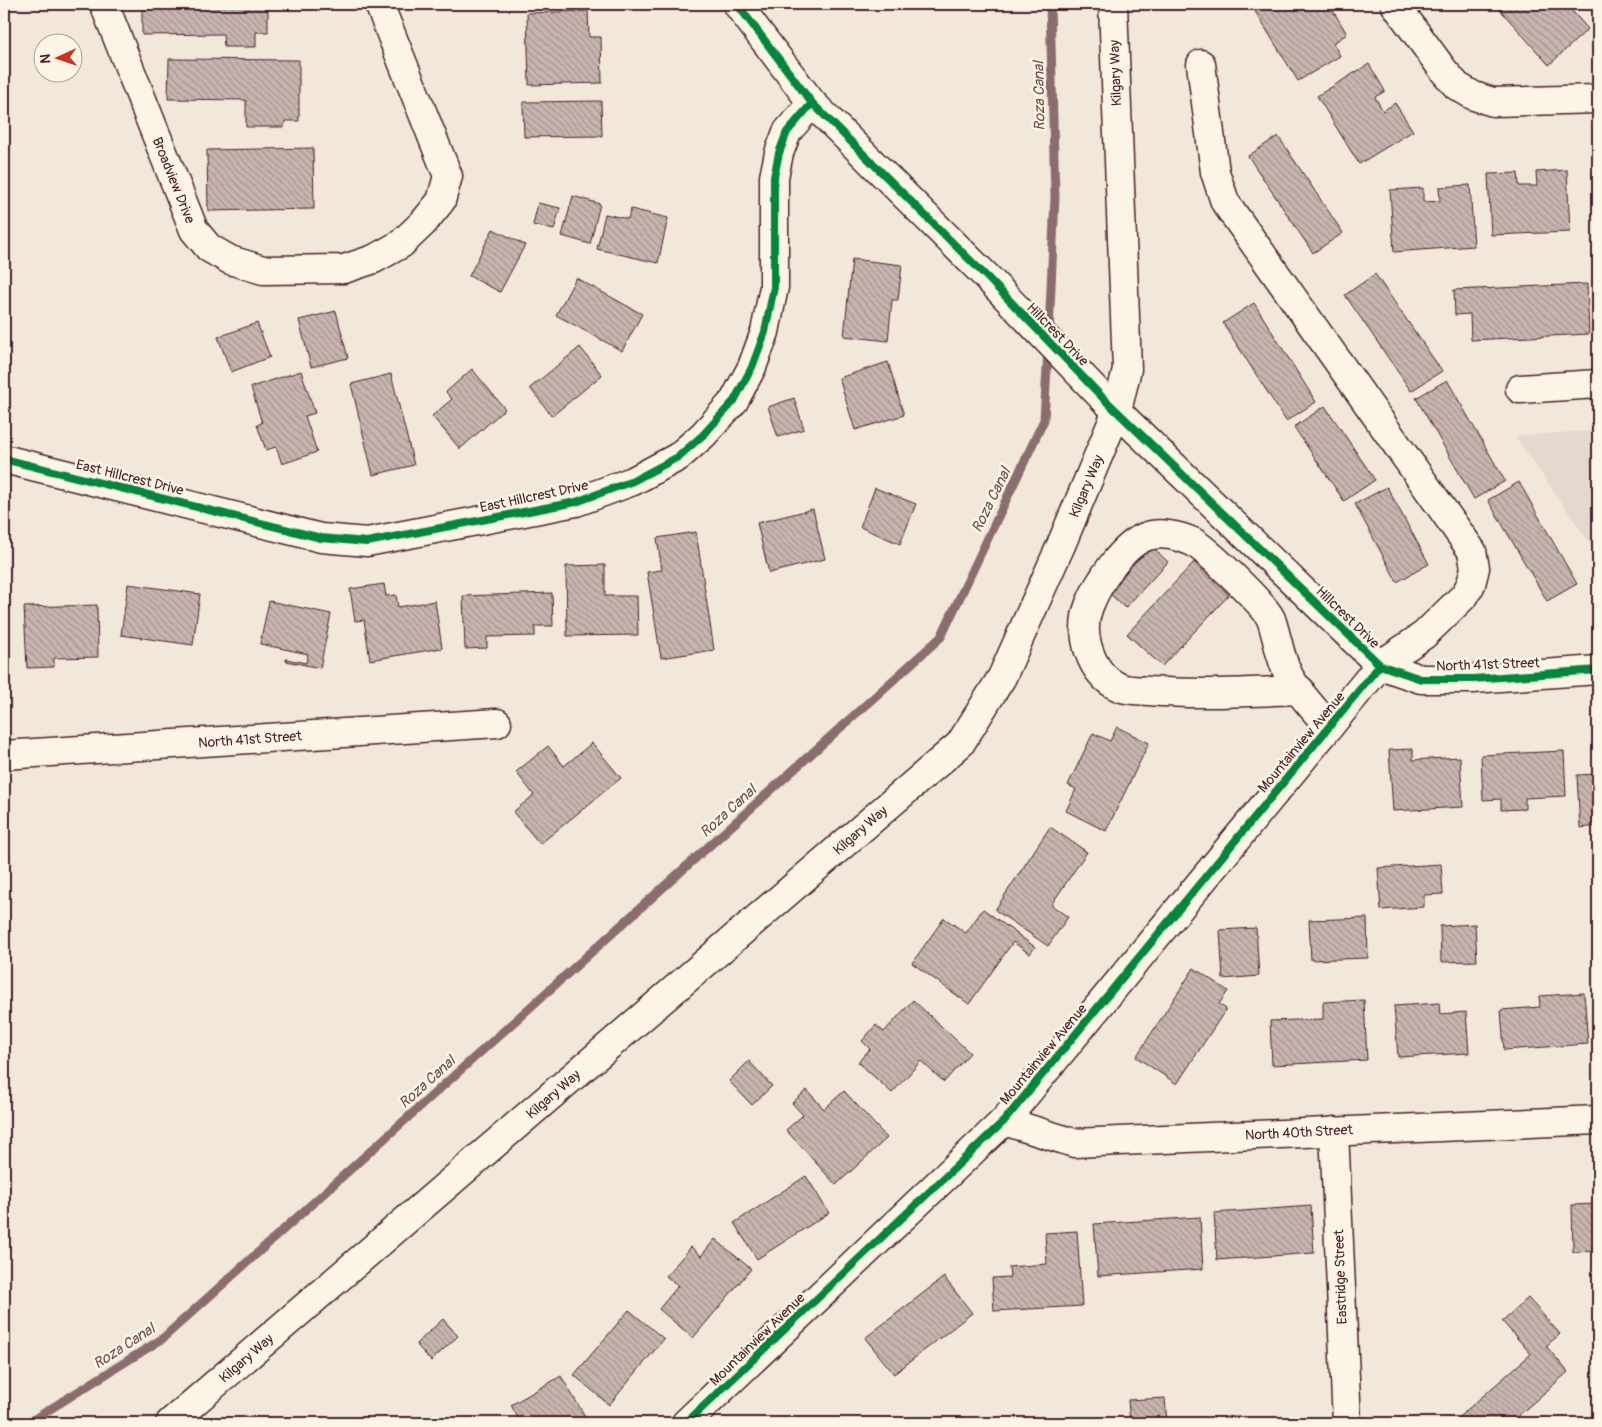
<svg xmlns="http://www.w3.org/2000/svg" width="1602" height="1427" viewBox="0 0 1602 1427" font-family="Pangolin,sans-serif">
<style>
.built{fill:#e4d9cd}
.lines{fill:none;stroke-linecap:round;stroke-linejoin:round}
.stream{stroke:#8b6d6f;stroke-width:9}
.building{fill:url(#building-back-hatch);stroke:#4a1f2b}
.minor-casing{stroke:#4a1f2b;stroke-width:31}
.minor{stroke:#fcf5e5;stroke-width:28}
.cycleway-casing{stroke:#fcf5e5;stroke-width:11}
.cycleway{stroke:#00873e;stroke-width:8}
.labels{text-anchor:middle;stroke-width:5;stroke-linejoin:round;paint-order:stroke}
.street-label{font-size:14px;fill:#4a1f2b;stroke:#fcf5e5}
.water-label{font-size:15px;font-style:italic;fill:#704c53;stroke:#fcf5e5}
</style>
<defs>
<pattern id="building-back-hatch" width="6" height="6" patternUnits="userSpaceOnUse" patternTransform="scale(1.25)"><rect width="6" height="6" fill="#c7b6af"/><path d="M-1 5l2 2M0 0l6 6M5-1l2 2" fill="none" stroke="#a4938f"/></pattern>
</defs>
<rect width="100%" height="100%" fill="#f1e8da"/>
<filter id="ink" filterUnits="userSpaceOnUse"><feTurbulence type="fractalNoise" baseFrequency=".02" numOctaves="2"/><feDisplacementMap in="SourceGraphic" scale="10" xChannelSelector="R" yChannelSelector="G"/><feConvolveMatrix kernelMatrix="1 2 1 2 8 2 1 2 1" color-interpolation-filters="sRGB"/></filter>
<g filter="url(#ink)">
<path class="built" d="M1598,430V555L1515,436Z"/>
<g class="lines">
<g class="stream">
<path d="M1049,332L1055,197L1050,4"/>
<path d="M28,1423L162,1339L941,637L1044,420L1048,350"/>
</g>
</g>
<g class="building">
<path d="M142,4H268V32H256V47H224L223,34L142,35Z"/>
<path d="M1260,4H1329L1347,34L1333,43L1340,56L1298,81L1253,8Z"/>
<path d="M1495,4H1566L1588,29L1549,65Z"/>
<path d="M588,11L589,37H601L602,83L529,85L527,13Z"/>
<path d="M169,59L299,60V121H285L284,127H246V100L168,99Z"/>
<path d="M1369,64L1385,91L1375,97L1383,111L1395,103L1413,131L1359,164L1317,96Z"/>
<path d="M601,101L602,136L524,137L523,102Z"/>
<path d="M1278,136L1343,233L1313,253L1248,156Z"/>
<path d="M313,148L314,209L208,211L207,150Z"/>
<path d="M1594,168H1598V230Z"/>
<path d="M1567,170L1570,232L1491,235L1488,174L1518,173L1519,186H1537L1536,172Z"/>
<path d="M1470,185L1474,246L1394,252L1390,190L1423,188V202L1440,201L1439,187Z"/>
<path d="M573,196L600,204L590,244L562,236Z"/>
<path d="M538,203L560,208L554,230L533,225Z"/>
<path d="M631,209L668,218L658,263L597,249L605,214L628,219Z"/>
<path d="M493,229L525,245L500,292L469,276Z"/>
<path d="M852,259L902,265L898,300H892L888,341L844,336Z"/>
<path d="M1375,274L1442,371L1411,391L1345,295Z"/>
<path d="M576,278L642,314L622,351L556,315Z"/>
<path d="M1587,284L1589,334L1471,340L1470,314L1455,315L1454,290Z"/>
<path d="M1254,303L1316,402L1286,421L1223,323Z"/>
<path d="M336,311L348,358L311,367L299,320Z"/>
<path d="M257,323L270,357L231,372L218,337Z"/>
<path d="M580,347L602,375L552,416L530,388Z"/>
<path d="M888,362L904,415L855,430L839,378Z"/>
<path d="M472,369L505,409L460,449L432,416L452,399L446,392Z"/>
<path d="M301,371L315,413L305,416L317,452L282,464L276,447L266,450L257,425L262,423L251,387Z"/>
<path d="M391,374L414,465L373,475L351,384Z"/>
<path d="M1447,380L1505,481L1474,499L1416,398Z"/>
<path d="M794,398L804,429L778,437L768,407Z"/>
<path d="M1325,406L1375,480L1344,501L1294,427Z"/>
<path d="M1519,482L1577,584L1547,601L1488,500Z"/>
<path d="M1387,487L1429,564L1397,582L1355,504Z"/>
<path d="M875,488L916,504L900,544L860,527Z"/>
<path d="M813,509L825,559L769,573L757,523Z"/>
<path d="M696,532L714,650L661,658L647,572L662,570L657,538Z"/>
<path d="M1148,543L1168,562L1125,608L1105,589Z"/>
<path d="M1194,562L1229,595L1162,666L1127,634Z"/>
<path d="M605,565V596H637L638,635L567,636L566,566Z"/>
<path d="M128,584L200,594L193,645L121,635Z"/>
<path d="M384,584L386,596L396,595L398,607L435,601L442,648L370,660L364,620L355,621L350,589Z"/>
<path d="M552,593L553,626H535V636L487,637V648L465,649L463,596Z"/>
<path d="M269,601L331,614L320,668L286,661V659L306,663L308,654L260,644Z"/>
<path d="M97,605L98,657L54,658V667L27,668L24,607Z"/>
<path d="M1117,727L1149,743L1106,831L1066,811L1076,789L1068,785L1093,733L1110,741Z"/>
<path d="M592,743L621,778L540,844L513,812L534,795L516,772L548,746L564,766Z"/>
<path d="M1413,749V760L1460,757L1463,807L1393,811L1389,750Z"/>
<path d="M1564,751L1566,796L1525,798V809L1501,810V799L1483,800L1481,755Z"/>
<path d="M1598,774V826L1580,828L1577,775Z"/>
<path d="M1050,827L1087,852L1051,905L1068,917L1048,946L995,910Z"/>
<path d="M1441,864L1443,894L1424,895V907L1381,910L1378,868Z"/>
<path d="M983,909L1035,947L1030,954L1013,942L969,1004L912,963L944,918L966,933Z"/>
<path d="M1367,918L1368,958L1311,960L1309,920Z"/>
<path d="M1475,924L1477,961L1441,962L1440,926Z"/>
<path d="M1256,928L1259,976L1223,979L1220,930Z"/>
<path d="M1194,968L1228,991L1219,1004L1226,1009L1177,1084L1136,1057Z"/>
<path d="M1594,992H1598V1046H1597Z"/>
<path d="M1584,993L1588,1044L1504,1050L1501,1010L1540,1007L1539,996Z"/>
<path d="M913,1000L970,1053L944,1082L921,1061L892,1093L858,1062L870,1049L862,1041L876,1025L884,1032Z"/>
<path d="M1364,1000L1367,1060L1272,1065L1270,1021L1323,1019V1002Z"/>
<path d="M1439,1003L1440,1014L1466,1012L1469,1053L1398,1057L1394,1006Z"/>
<path d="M749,1061L772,1086L752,1105L729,1081Z"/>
<path d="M807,1090L824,1109L844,1091L887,1138L836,1185L786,1130L803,1115L792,1103Z"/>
<path d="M806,1176L829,1213L757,1259L734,1223Z"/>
<path d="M1598,1204V1251L1573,1252L1572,1205Z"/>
<path d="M1311,1206L1314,1253L1217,1260L1214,1213Z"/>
<path d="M1200,1217L1203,1269L1098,1276L1094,1224Z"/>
<path d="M1077,1231L1082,1306L994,1311L992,1278L1010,1277L1009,1267L1047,1264L1045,1233Z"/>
<path d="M715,1239L751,1269L693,1338L659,1309L678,1286L666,1276L691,1247L701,1256Z"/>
<path d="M944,1277L972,1313L894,1374L865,1338Z"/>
<path d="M1528,1298L1560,1334L1546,1346L1568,1372L1510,1423H1452L1531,1354L1502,1321Z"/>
<path d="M629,1310L664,1339L609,1405L574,1375Z"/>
<path d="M443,1319L458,1336L431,1361L416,1344Z"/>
<path d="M561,1376L589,1423H508L518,1418L511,1405Z"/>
<path d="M1165,1398L1167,1423H1130L1128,1400Z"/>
</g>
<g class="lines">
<defs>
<g id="minor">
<path d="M104,4L194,230L209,248L230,260L263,270L344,269L374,259L401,244L423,223L441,201L448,176L379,4"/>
<path d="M737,4L812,103L986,276L1102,397L1380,665L1421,679H1473L1598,670"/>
<path d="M1395,4L1444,71L1457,86L1474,96L1493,102L1598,99"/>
<path d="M1520,389L1598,384"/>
<path d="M4,459L321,538L367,542L576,502L633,481L678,457L703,435L734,401L752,367L765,332L774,287V177L779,153L787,132L812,103"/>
<path d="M1300,690C1249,692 1199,695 1149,691C1140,690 1127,691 1119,687C1091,675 1078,634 1089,606C1098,583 1122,546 1145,537C1159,531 1180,536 1193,542C1207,550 1265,605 1271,619C1278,639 1279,656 1289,676C1299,694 1316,711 1329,727"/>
<path d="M4,755L497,723"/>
<path d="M1004,1121L1074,1143L1598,1120"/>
<path d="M1334,1131L1347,1423"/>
<path d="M170,1423L960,744L1002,677L1061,545L1117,411L1127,369L1113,4"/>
<path d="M686,1423L1004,1121L1380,665L1424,635L1465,595L1471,584L1475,568L1472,551L1225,202L1215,172L1201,64"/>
</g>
</defs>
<use href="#minor" class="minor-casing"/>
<use href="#minor" class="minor"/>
<defs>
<g id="cycleway">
<path d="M737,4L812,103L986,276L1102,397L1380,665L1421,679H1473L1598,670"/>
<path d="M4,459L321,538L367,542L576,502L633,481L678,457L703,435L734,401L752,367L765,332L774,287V177L779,153L787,132L812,103"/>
<path d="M686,1423L1004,1121L1380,665"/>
</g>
</defs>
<use href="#cycleway" class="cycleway-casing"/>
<use href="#cycleway" class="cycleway"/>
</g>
</g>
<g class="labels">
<g class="street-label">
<text transform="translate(1115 73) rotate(-92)" y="5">Kilgary Way</text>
<text transform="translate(174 180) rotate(68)" y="5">Broadview Drive</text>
<text transform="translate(1058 334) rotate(46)" y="5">Hillcrest Drive</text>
<text transform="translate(130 477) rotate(14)" y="5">East Hillcrest Drive</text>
<text transform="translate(1086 486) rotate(-67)" y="5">Kilgary Way</text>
<text transform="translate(534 496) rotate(-12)" y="5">East Hillcrest Drive</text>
<text transform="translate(1348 617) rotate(44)" y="5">Hillcrest Drive</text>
<text transform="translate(1488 664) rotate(-2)" y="5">North 41st Street</text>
<text transform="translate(250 739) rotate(-4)" y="5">North 41st Street</text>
<text transform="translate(1301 742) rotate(-50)" y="5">Mountainview Avenue</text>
<text transform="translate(860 830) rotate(-41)" y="5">Kilgary Way</text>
<text transform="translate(1043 1054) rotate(-50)" y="5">Mountainview Avenue</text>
<text transform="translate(553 1094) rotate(-41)" y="5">Kilgary Way</text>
<text transform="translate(1299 1132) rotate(-3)" y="5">North 40th Street</text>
<text transform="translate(1340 1277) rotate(-92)" y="5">Eastridge Street</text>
<text transform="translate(757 1339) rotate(-44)" y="5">Mountainview Avenue</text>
<text transform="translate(246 1358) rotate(-41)" y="5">Kilgary Way</text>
</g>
<g class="water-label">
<text transform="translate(1039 96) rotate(-91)" y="5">Roza Canal</text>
<text transform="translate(991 500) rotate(-64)" y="5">Roza Canal</text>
<text transform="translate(728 811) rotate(-42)" y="5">Roza Canal</text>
<text transform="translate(427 1082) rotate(-42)" y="5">Roza Canal</text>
<text transform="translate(124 1346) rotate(-33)" y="5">Roza Canal</text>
</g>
</g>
<rect width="1602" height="1427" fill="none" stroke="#fcf5e5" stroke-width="20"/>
<rect x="10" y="10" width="1582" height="1407" fill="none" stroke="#4a1f2b" stroke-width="2" filter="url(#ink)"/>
<g transform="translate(58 58) rotate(267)"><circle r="24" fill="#fcf5e5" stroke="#b59f9b"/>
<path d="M0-4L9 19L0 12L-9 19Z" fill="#c8321e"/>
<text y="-8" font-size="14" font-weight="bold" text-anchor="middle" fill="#4a1f2b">N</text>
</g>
</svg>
